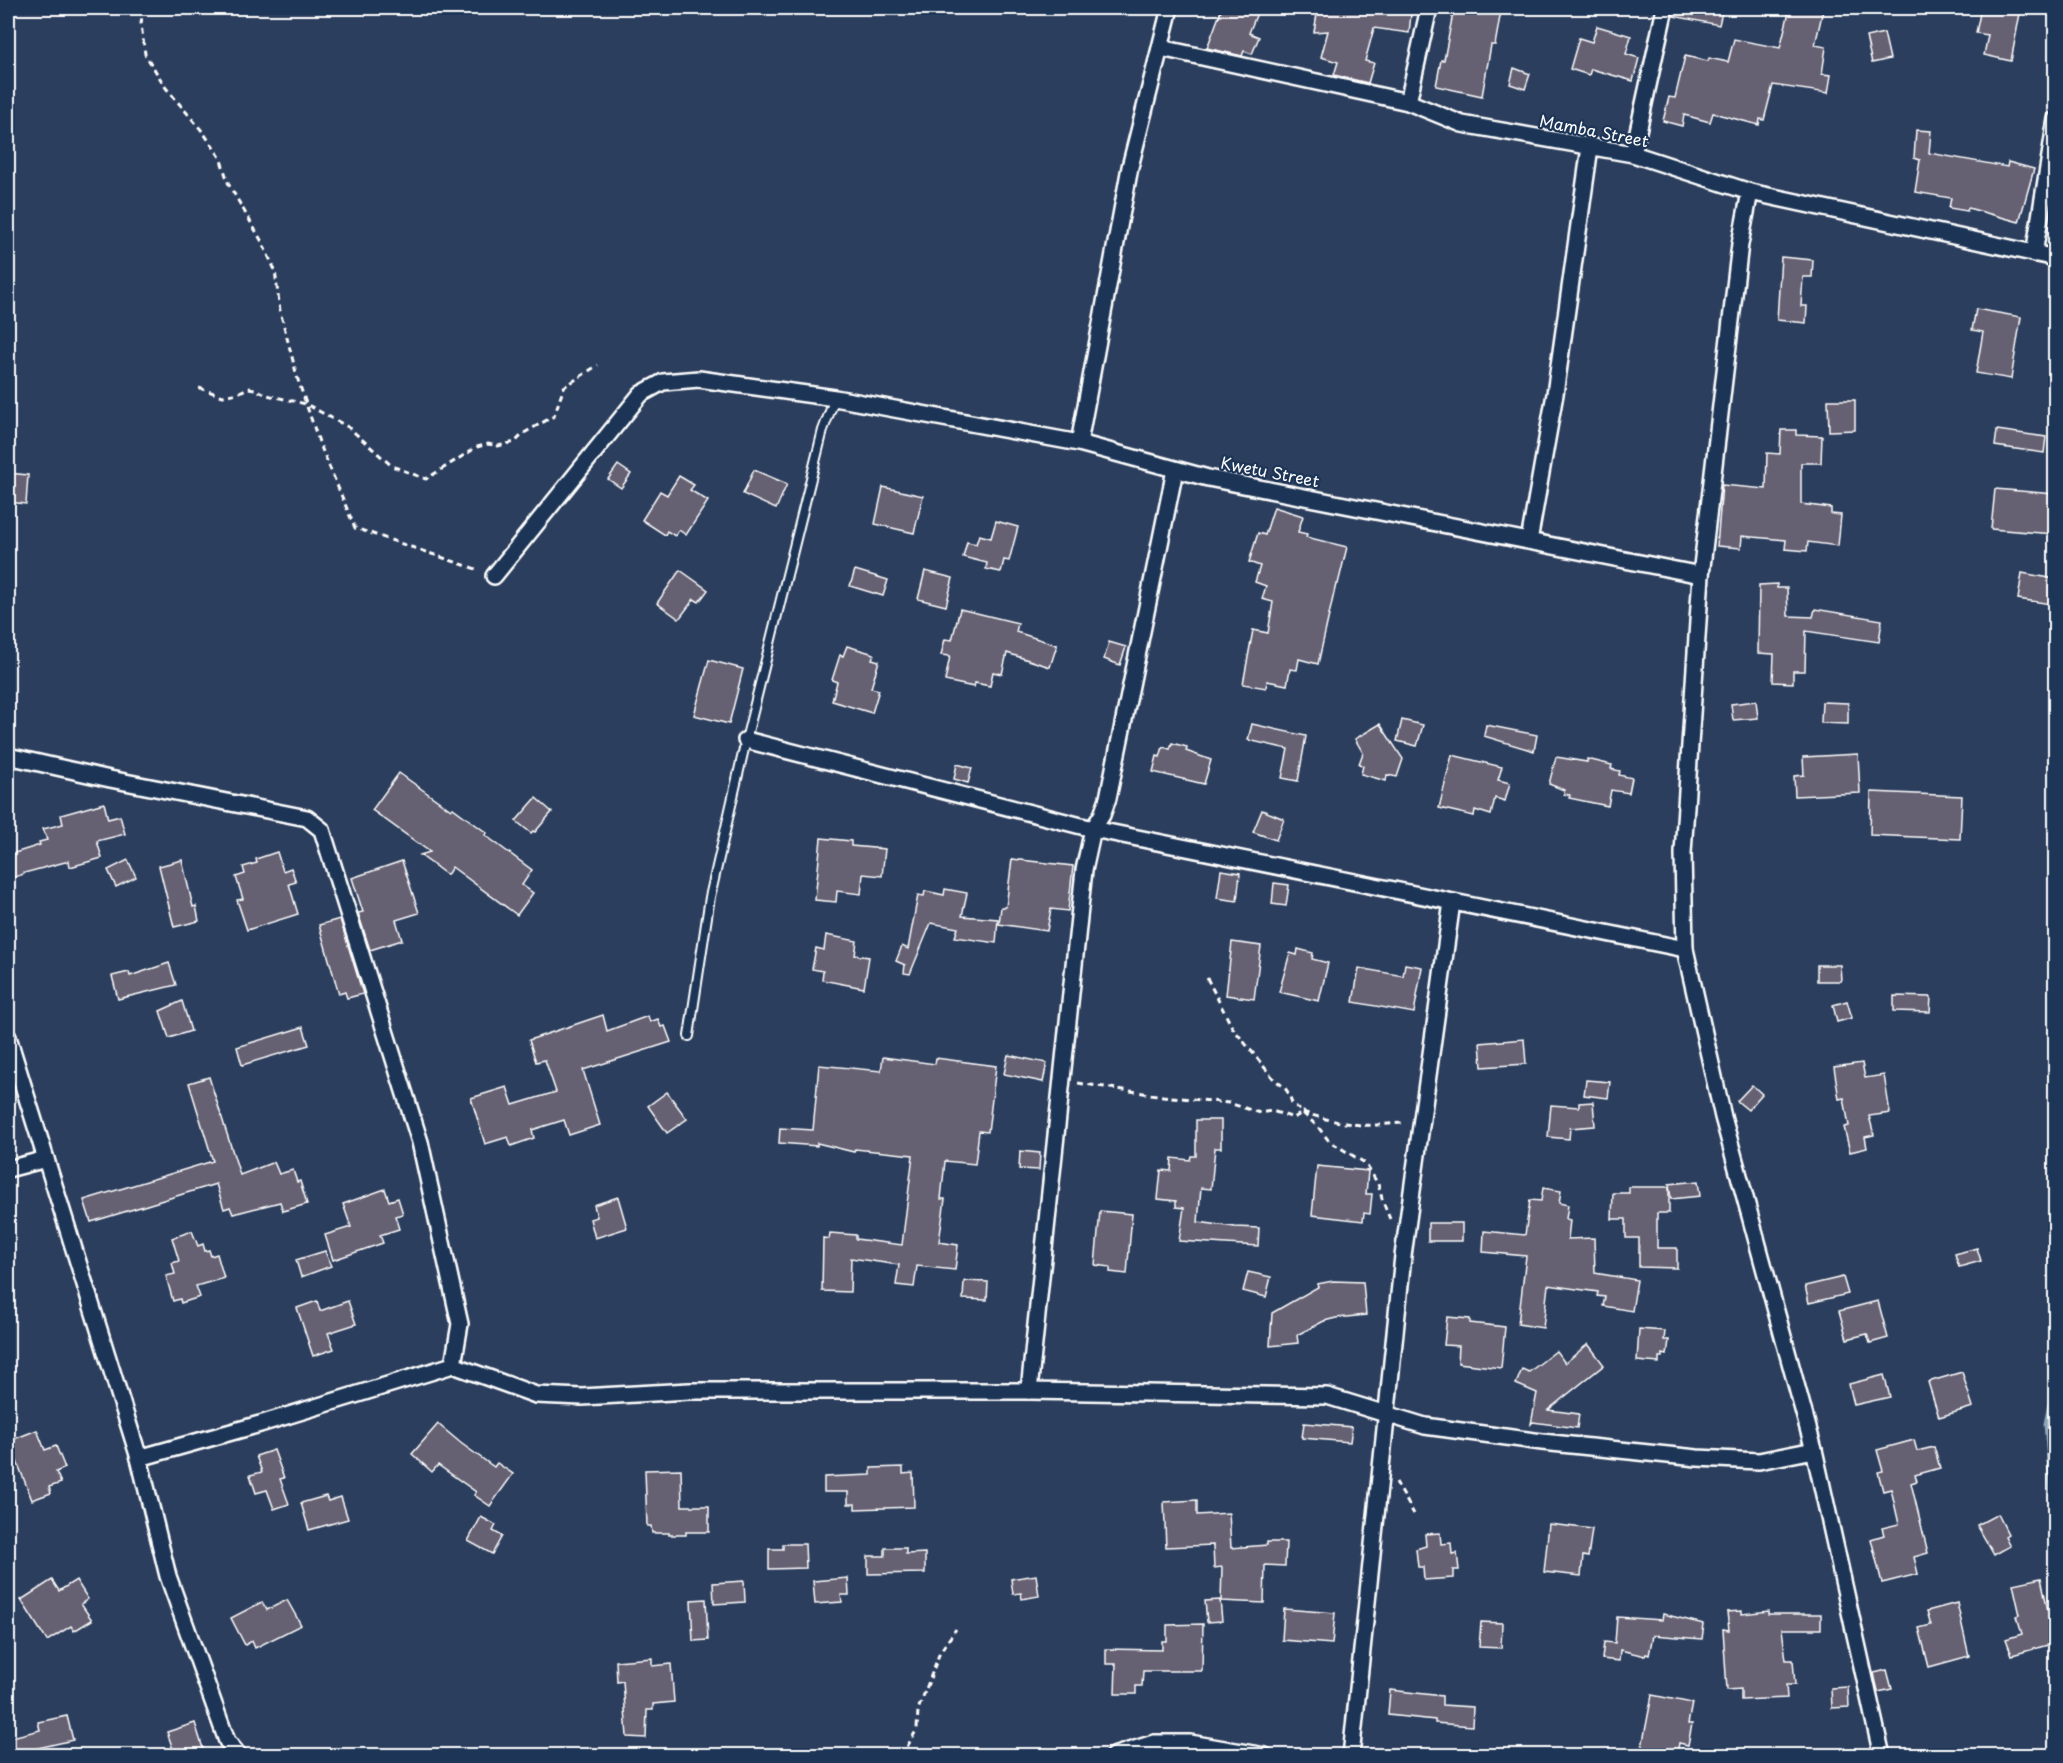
<svg xmlns="http://www.w3.org/2000/svg" width="2063" height="1763" viewBox="0 0 2063 1763" font-family="'Playpen Sans',sans-serif">
<style>
.lines{fill:none;stroke-linecap:round;stroke-linejoin:round}
.stream{stroke:#8fa9b8;stroke-width:5}
.building{fill:#666173;stroke:#fff;stroke-width:1.5}
.service-casing{stroke:#fff;stroke-width:12}
.minor-casing{stroke:#fff;stroke-width:20}
.path{stroke:#fff;stroke-width:3;stroke-dasharray:6 4.5;stroke-linecap:butt}
.service{stroke:#1d3557;stroke-width:8}
.minor{stroke:#1d3557;stroke-width:15}
.labels{text-anchor:middle;stroke-width:4.5;stroke-linejoin:round;paint-order:stroke}
.street-label{font-size:16px;fill:#fff;stroke:#1d3557}
</style>
<rect width="100%" height="100%" fill="#2c3e5d"/>
<filter id="ink" filterUnits="userSpaceOnUse"><feTurbulence type="fractalNoise" baseFrequency=".0167" numOctaves="2"/><feDisplacementMap in="SourceGraphic" scale="12" xChannelSelector="R" yChannelSelector="G"/><feConvolveMatrix kernelMatrix="1 2 1 2 8 2 1 2 1" color-interpolation-filters="sRGB"/></filter>
<g filter="url(#ink)">
<g class="lines">
<path class="stream" d="M2056,1375L2046,1424L2053,1509L2056,1510"/>
</g>
<g class="building">
<path d="M1222,8H1259L1249,33L1259,37L1252,54L1244,51L1242,56L1207,48Z"/>
<path d="M1318,8H1401V12L1411,14L1409,33L1374,28L1365,61L1374,63L1368,83L1334,75L1338,62L1321,57L1328,31L1314,32Z"/>
<path d="M1454,8H1481L1501,11L1495,45H1491L1482,96L1436,86L1441,60H1444Z"/>
<path d="M1674,8H1723L1719,25L1673,16Z"/>
<path d="M1790,8H1811L1823,10L1815,45L1826,47L1822,74L1831,75L1828,93L1773,85L1764,120L1760,119L1759,125L1713,113L1710,122L1684,115L1682,126L1663,121L1669,97L1675,98L1685,56L1708,61L1709,58L1728,62L1734,39L1780,48Z"/>
<path d="M1981,8H2021L2011,61L1984,55L1988,35L1976,33Z"/>
<path d="M1597,26L1631,36L1626,54L1639,58L1633,81L1591,69L1589,75L1570,69L1579,38L1592,42Z"/>
<path d="M1884,33L1890,59L1872,63L1866,37Z"/>
<path d="M1514,68L1530,74L1525,89L1510,84Z"/>
<path d="M1916,130L1931,131L1929,153L2007,167L2008,162L2034,169L2019,222L1968,208L1967,211L1949,208L1951,198L1915,192L1920,160L1914,158Z"/>
<path d="M1781,257L1813,260L1812,277H1803L1801,306H1807L1806,323L1777,320Z"/>
<path d="M1976,309L2021,317L2011,379L1976,373L1983,332L1972,330Z"/>
<path d="M1828,400H1855V430L1829,431Z"/>
<path d="M1781,430H1796V435L1822,436L1821,463H1801V504L1831,508V514L1841,515L1838,546L1808,542L1807,551L1785,549L1786,540L1742,536L1741,548L1717,546L1722,485L1766,489L1767,453L1780,454Z"/>
<path d="M1997,430L2046,437L2044,453L1995,446Z"/>
<path d="M618,465L631,474L621,488L608,479Z"/>
<path d="M754,470L787,484L776,509L743,494Z"/>
<path d="M8,473L28,475L26,504L8,502Z"/>
<path d="M679,476L694,485L690,490L708,501L686,535L679,530L675,536L667,531L665,535L642,520L660,491L667,495Z"/>
<path d="M883,487L923,496L914,533L875,524Z"/>
<path d="M1995,489L2055,494V534L1991,529Z"/>
<path d="M1274,507L1303,516L1298,532L1307,534L1306,537L1347,547L1338,584H1336L1318,664L1299,659L1297,670L1290,669L1287,685L1267,681L1266,688L1243,684L1253,630L1268,633L1273,602L1262,599L1266,586L1255,582L1260,566L1249,562L1258,533L1265,535Z"/>
<path d="M996,521L1018,527L1009,561L1004,560L1001,572L986,569L987,563L963,557L967,542L976,544L979,535L991,538Z"/>
<path d="M680,570L708,590L699,602L694,599L679,619L657,603Z"/>
<path d="M855,570L888,580L883,596L850,586Z"/>
<path d="M925,571L953,578L946,606L918,599Z"/>
<path d="M2022,573L2055,579V600L2052,599L2051,604L2018,599Z"/>
<path d="M1777,584V588H1787L1788,616L1813,617L1815,609L1882,620L1879,642L1806,631L1805,671H1793V683L1773,682L1774,654L1758,653L1759,585Z"/>
<path d="M960,609L1018,623L1016,632L1057,645L1050,667L1007,653L1002,674L993,672L990,686L975,683L974,687L945,681L950,656L941,655L945,639L952,640Z"/>
<path d="M1109,642L1126,647L1120,665L1104,659Z"/>
<path d="M847,646L874,654L872,659L879,661L871,688L879,690L872,713L832,701L837,682L832,680L840,655L843,656Z"/>
<path d="M709,660L743,669L729,724L694,715Z"/>
<path d="M1756,701L1758,718L1733,720L1731,704Z"/>
<path d="M1822,702L1848,703V724L1821,723Z"/>
<path d="M1402,720L1423,725L1417,746L1397,741Z"/>
<path d="M1252,724L1306,736L1298,781L1282,778L1288,749L1248,740Z"/>
<path d="M1380,724L1403,759L1397,777L1387,775L1386,781L1361,774L1363,766L1359,764L1363,753L1355,739Z"/>
<path d="M1486,725L1537,735L1534,751L1484,736Z"/>
<path d="M1172,743L1187,747L1186,751L1211,760L1204,784L1153,772L1157,756L1160,757L1163,747L1170,749Z"/>
<path d="M1858,754L1860,793L1795,796L1794,776L1804,775L1803,757Z"/>
<path d="M1452,755L1502,767L1498,780L1510,783L1505,801L1495,798L1491,815L1475,810L1474,816L1439,808Z"/>
<path d="M1556,757L1587,762V759L1612,765L1611,769L1620,771L1619,775L1632,778L1629,793L1611,790L1608,806L1569,798L1570,795L1564,794V790L1549,784Z"/>
<path d="M957,764L972,768L968,783L954,779Z"/>
<path d="M399,773L451,810L453,808L487,833L485,835L532,870L522,885L533,893L517,915L452,867L447,875L420,855L430,852L372,810Z"/>
<path d="M1871,792L1962,796L1960,839L1870,835Z"/>
<path d="M536,798L552,812L535,832L533,831L531,833L516,821Z"/>
<path d="M104,803L108,819L120,816L125,834L97,841L102,858L70,867L69,861L24,873V874L8,879V855L40,845L39,842L47,840L43,829L63,824L61,815Z"/>
<path d="M1262,810L1284,819L1276,840L1253,832Z"/>
<path d="M821,838L851,841V846L885,849L882,876L863,874L861,894L837,891L836,902L815,900Z"/>
<path d="M277,852L283,871L291,868L296,882L289,884L298,914L247,930L237,900L243,899L236,877L245,874L243,867L257,863L256,859Z"/>
<path d="M1012,859L1073,866L1068,911L1051,909L1047,931L999,924L1001,907H1006Z"/>
<path d="M128,860L136,877L116,887L108,870Z"/>
<path d="M182,860L193,907L196,906L199,921L174,927L159,866Z"/>
<path d="M402,861L419,913L396,920L402,940L370,950L358,913L363,912L352,878Z"/>
<path d="M1221,870L1240,873L1237,901L1217,898Z"/>
<path d="M1274,883L1289,885L1286,906L1272,904Z"/>
<path d="M945,889L967,893L962,916L998,919L996,943L955,937L958,928L931,923L910,974L904,973L905,965L896,961L902,946L908,949L918,895L924,896L925,891L944,895Z"/>
<path d="M340,919L363,994L347,998L345,992L339,994L319,925Z"/>
<path d="M826,935L857,941L855,955L869,957L864,988L822,980L823,971L812,969L816,948L824,950Z"/>
<path d="M1232,942L1261,946L1254,999L1226,995Z"/>
<path d="M1298,949L1313,953L1312,959L1328,963L1319,1001L1279,992L1290,953L1297,955Z"/>
<path d="M169,963L176,985L118,999L112,976L129,972L130,976Z"/>
<path d="M1405,964L1422,967L1414,1013L1353,1002L1359,968L1403,976Z"/>
<path d="M1817,965H1840L1841,981H1817Z"/>
<path d="M1894,996L1931,997L1930,1012L1894,1011Z"/>
<path d="M182,1001L191,1031L169,1038L160,1011Z"/>
<path d="M1847,1001L1852,1018L1837,1022L1833,1005Z"/>
<path d="M603,1015L607,1031L648,1016L650,1022L658,1019L661,1027L665,1026L671,1042L583,1070L600,1125L569,1135L564,1120L532,1130L534,1138L511,1146L508,1137L485,1144L471,1098L507,1087L513,1105L556,1092L545,1060L536,1062L529,1040Z"/>
<path d="M303,1027L309,1045L242,1065L237,1047Z"/>
<path d="M1524,1039L1526,1064L1482,1067L1480,1043Z"/>
<path d="M1008,1055L1047,1063L1043,1082L1004,1074Z"/>
<path d="M883,1057L935,1064L936,1058L996,1066L988,1132L979,1131L975,1164L945,1161L941,1199H945L939,1242L958,1245L955,1270L917,1266L914,1287L896,1285L899,1265L851,1258L850,1292L822,1291L823,1238L829,1239L830,1233L856,1235V1239L902,1245L913,1155L855,1149L854,1152L817,1143V1146L779,1143L780,1128L813,1130L819,1065L881,1071Z"/>
<path d="M1862,1063L1865,1078L1884,1075L1890,1113L1869,1116L1874,1135L1865,1137L1867,1148L1850,1152L1844,1127L1849,1126L1844,1098L1839,1099L1834,1067Z"/>
<path d="M209,1077L240,1175L274,1162L279,1174L293,1170L297,1182L300,1181L307,1204L283,1211L280,1202L233,1214L230,1207L224,1209L216,1184L91,1222L84,1200L213,1161L189,1083Z"/>
<path d="M1586,1080L1610,1082L1608,1098L1584,1095Z"/>
<path d="M1752,1085L1762,1094L1748,1110L1737,1101Z"/>
<path d="M667,1092L687,1119L667,1133L648,1106Z"/>
<path d="M1593,1102L1595,1126L1570,1128L1569,1139L1548,1137L1551,1105L1579,1107V1103Z"/>
<path d="M1196,1120H1221V1148H1215L1211,1189L1201,1188L1198,1222L1235,1227L1259,1228L1258,1246L1179,1241L1184,1208L1176,1207V1201L1158,1199L1161,1170L1171,1171L1172,1158L1190,1160L1191,1156H1196Z"/>
<path d="M1020,1151L1040,1153L1039,1170L1019,1169Z"/>
<path d="M1317,1166L1368,1171L1366,1194H1372L1370,1214L1364,1213L1363,1221L1312,1215Z"/>
<path d="M1698,1181L1700,1196L1671,1199L1669,1184Z"/>
<path d="M1629,1187H1669V1213H1657V1248H1677V1268L1639,1267V1238H1626V1219H1612L1613,1193H1629Z"/>
<path d="M1543,1188L1561,1191L1559,1203L1568,1205L1566,1219L1570,1220L1568,1239L1594,1238L1595,1273L1637,1280L1632,1311L1603,1306L1605,1297L1597,1296L1598,1292L1548,1285L1543,1328L1518,1324L1526,1256L1483,1252L1484,1231L1525,1235L1530,1200L1541,1201Z"/>
<path d="M385,1189L389,1201L398,1198L403,1214L395,1216L399,1229L380,1235L383,1243L333,1260L325,1235L351,1227L343,1204Z"/>
<path d="M618,1197L627,1228L595,1238L590,1219L597,1217L594,1205Z"/>
<path d="M1100,1211L1132,1214L1127,1274L1110,1272V1267L1095,1265Z"/>
<rect x="1428" y="1223" width="34" height="18"/>
<path d="M192,1231L198,1246L203,1244L205,1251L209,1250L211,1256L217,1254L224,1278L196,1286L200,1297L181,1303L180,1299L173,1301L166,1276L175,1274L172,1263L179,1261L172,1238Z"/>
<path d="M1977,1248L1981,1261L1959,1267L1955,1254Z"/>
<path d="M325,1251L331,1266L301,1277L296,1260Z"/>
<path d="M1248,1272L1271,1277L1266,1297L1243,1291Z"/>
<path d="M1843,1277L1848,1294L1809,1303L1805,1286Z"/>
<path d="M964,1281L988,1282L987,1300L963,1299Z"/>
<path d="M1333,1281L1363,1282L1366,1315L1336,1318L1324,1321L1297,1335L1298,1343L1270,1346L1272,1313L1318,1287L1317,1284Z"/>
<path d="M317,1301L320,1311L348,1301L356,1324L328,1333L334,1349L313,1356L297,1308Z"/>
<path d="M1878,1301L1888,1338L1870,1343L1867,1334L1847,1339L1839,1311Z"/>
<path d="M1447,1317L1470,1319V1323L1505,1327L1501,1368L1458,1363L1459,1346L1444,1345Z"/>
<path d="M1639,1329L1665,1331L1664,1340H1669L1667,1355L1662,1354V1357H1659V1363L1637,1361Z"/>
<path d="M1588,1344L1604,1365L1548,1410L1579,1414L1577,1428L1533,1422L1531,1424L1537,1393L1516,1384L1522,1369L1529,1372L1556,1351L1565,1363Z"/>
<path d="M1962,1372L1973,1407L1939,1417L1928,1382Z"/>
<path d="M1884,1375L1890,1397L1854,1405L1849,1384Z"/>
<path d="M1304,1423L1352,1427L1350,1442L1302,1438Z"/>
<path d="M438,1424L462,1444L494,1467L497,1463L513,1474L490,1506L474,1495L476,1492L438,1465L432,1472L412,1454Z"/>
<path d="M37,1430L45,1450L56,1446L65,1468L56,1472L61,1483L49,1487L51,1493L32,1500L9,1441Z"/>
<path d="M1914,1440L1917,1451L1934,1447L1940,1468L1915,1475L1917,1481L1911,1483L1928,1553L1914,1557L1918,1574L1882,1583L1871,1539L1884,1535L1882,1528L1899,1524L1891,1489L1883,1491L1878,1472L1883,1471L1877,1450Z"/>
<path d="M274,1450L284,1478L280,1479L289,1504L274,1509L267,1490L256,1493L250,1475L262,1472L256,1456Z"/>
<path d="M903,1467V1474L913,1473L914,1507L855,1509V1504H848V1492H824V1477L871,1475V1468Z"/>
<path d="M681,1469L682,1506H709V1532H686V1535H669V1533H652L651,1526H647L645,1470Z"/>
<path d="M326,1496L328,1501L341,1497L348,1519L309,1530L301,1503Z"/>
<path d="M1197,1500V1515L1229,1513L1231,1548L1267,1545V1542H1286L1285,1566L1265,1565L1264,1603L1221,1601L1222,1567L1214,1568L1213,1545L1166,1547L1164,1502Z"/>
<path d="M1998,1514L2008,1534L2005,1536L2010,1546L1994,1555L1977,1525Z"/>
<path d="M481,1517L496,1525L493,1531L502,1536L492,1554L468,1541Z"/>
<path d="M1549,1524L1592,1529L1588,1557L1583,1556L1581,1576L1544,1572Z"/>
<path d="M1440,1533L1441,1544L1451,1543L1452,1554L1457,1553L1459,1570H1453V1578L1424,1580L1423,1567H1418L1416,1549L1426,1546L1425,1534Z"/>
<path d="M783,1544H805L806,1568L769,1569V1549H783Z"/>
<path d="M885,1548H906V1554L925,1553V1573L868,1574V1556H885Z"/>
<path d="M1036,1575L1039,1596L1022,1599L1021,1593L1013,1594L1011,1579Z"/>
<path d="M848,1578L849,1595H841L842,1602L815,1604L813,1581Z"/>
<path d="M2041,1578L2055,1643L2012,1655L2006,1639L2022,1634L2017,1616L2020,1615L2013,1584Z"/>
<path d="M52,1580L59,1591L76,1580L88,1599L81,1604L92,1620L74,1631L71,1626L47,1641L21,1600Z"/>
<path d="M744,1581L745,1602L714,1604L713,1583Z"/>
<path d="M706,1599L708,1640L693,1641L691,1600Z"/>
<path d="M287,1600L301,1625L255,1648L252,1641L245,1645L231,1618L262,1602L267,1610Z"/>
<path d="M1220,1600L1222,1621L1207,1622L1205,1601Z"/>
<path d="M1957,1603L1969,1656L1929,1667L1919,1628L1931,1625L1927,1611Z"/>
<path d="M1284,1609L1335,1613L1332,1644L1282,1640Z"/>
<path d="M1742,1611V1614L1769,1611V1614H1821V1629H1782L1786,1660H1793L1795,1685H1786L1787,1698L1741,1700V1689L1727,1690L1723,1629L1729,1630L1727,1612Z"/>
<path d="M1663,1614L1704,1624L1702,1639L1653,1635L1649,1655L1646,1654L1645,1656L1620,1650L1619,1661L1602,1659L1604,1642L1615,1643L1617,1617L1662,1620Z"/>
<path d="M1481,1622L1502,1623L1501,1648L1479,1647Z"/>
<path d="M1203,1624L1202,1671H1143L1142,1686H1136V1694H1115L1116,1664H1106V1649L1162,1650V1641H1167V1625Z"/>
<path d="M652,1658V1666L671,1664L674,1702L653,1704V1710H647L646,1738L627,1737L623,1681L617,1682L616,1661Z"/>
<path d="M1887,1670L1892,1689L1878,1692L1874,1673Z"/>
<path d="M1848,1687L1849,1707L1832,1708L1831,1688Z"/>
<path d="M1390,1690L1442,1696V1705L1473,1707L1472,1726L1435,1723V1720L1388,1715Z"/>
<path d="M1652,1695L1692,1703L1688,1724H1692L1688,1745L1679,1743L1677,1754L1668,1752L1667,1755H1658L1641,1752Z"/>
<path d="M67,1716L73,1740L8,1755V1738L40,1730L38,1722Z"/>
<path d="M195,1723L205,1755H175L167,1732Z"/>
</g>
<g class="lines">
<defs>
<path id="service" d="M689,1036L710,897L746,740L823,430L835,398"/>
<g id="minor">
<path d="M1161,48L1408,102L1462,124L1633,154L1750,192L2056,258"/>
<path d="M1408,102L1429,8"/>
<path d="M1633,154L1665,8"/>
<path d="M1750,192L1740,244L1701,575L1683,853L1685,949L1723,1117L1814,1450L1882,1756"/>
<path d="M2034,254L2056,119"/>
<path d="M1079,443L1130,167L1170,8"/>
<path d="M1529,541L1555,394L1590,147"/>
<path d="M494,576L641,394L663,382L699,379L835,398L1079,443L1208,478L1701,575"/>
<path d="M746,740L1093,829L1685,949"/>
<path d="M8,756L110,779L307,818L322,830L420,1142L460,1324L453,1365"/>
<path d="M8,1037L139,1458L168,1576L227,1741L239,1756"/>
<path d="M8,1169L46,1159"/>
<path d="M1029,1391L1084,870L1093,829L1102,815L1108,798L1175,470"/>
<path d="M139,1458L260,1424L453,1365L536,1395L582,1397L689,1391H1029L1327,1396L1425,1426L1542,1442L1697,1458L1759,1461L1814,1450"/>
<path d="M1113,1756L1154,1743H1190L1265,1756"/>
<path d="M1351,1756L1403,1256L1452,902"/>
</g>
</defs>
<use href="#service" class="service-casing"/>
<use href="#minor" class="minor-casing"/>
<g class="path">
<path d="M143,8L141,24L145,54L166,88L203,132L220,157L229,185L261,240L275,270L280,311L298,380L319,442L355,528L479,570"/>
<path d="M199,388L223,396L238,393L248,388L255,389L267,395L306,404L348,427L392,466L426,479L477,447L488,444L498,446L515,442L524,433L554,416L564,387L598,365"/>
<path d="M1207,978L1232,1027L1273,1078L1285,1088L1289,1094L1292,1103L1318,1127L1329,1141L1365,1163L1378,1184L1383,1202L1390,1219"/>
<path d="M1078,1083L1163,1096L1229,1103L1260,1113L1272,1111L1294,1118L1303,1112C1318,1118 1356,1127 1373,1125C1384,1125 1394,1123 1406,1123"/>
<path d="M1396,1482L1414,1514"/>
<path d="M902,1756L917,1729L918,1710L940,1652L956,1629"/>
</g>
<use href="#service" class="service"/>
<use href="#minor" class="minor"/>
</g>
</g>
<g class="labels">
<g class="street-label">
<text transform="translate(1594 131) rotate(11)" y="6">Mamba Street</text>
<text transform="translate(1270 472) rotate(11)" y="6">Kwetu Street</text>
</g>
</g>
<rect width="2063" height="1763" fill="none" stroke="#1d3557" stroke-width="30"/>
<rect x="15" y="15" width="2033" height="1733" fill="none" stroke="#fff" stroke-width="2" filter="url(#ink)"/>
</svg>
